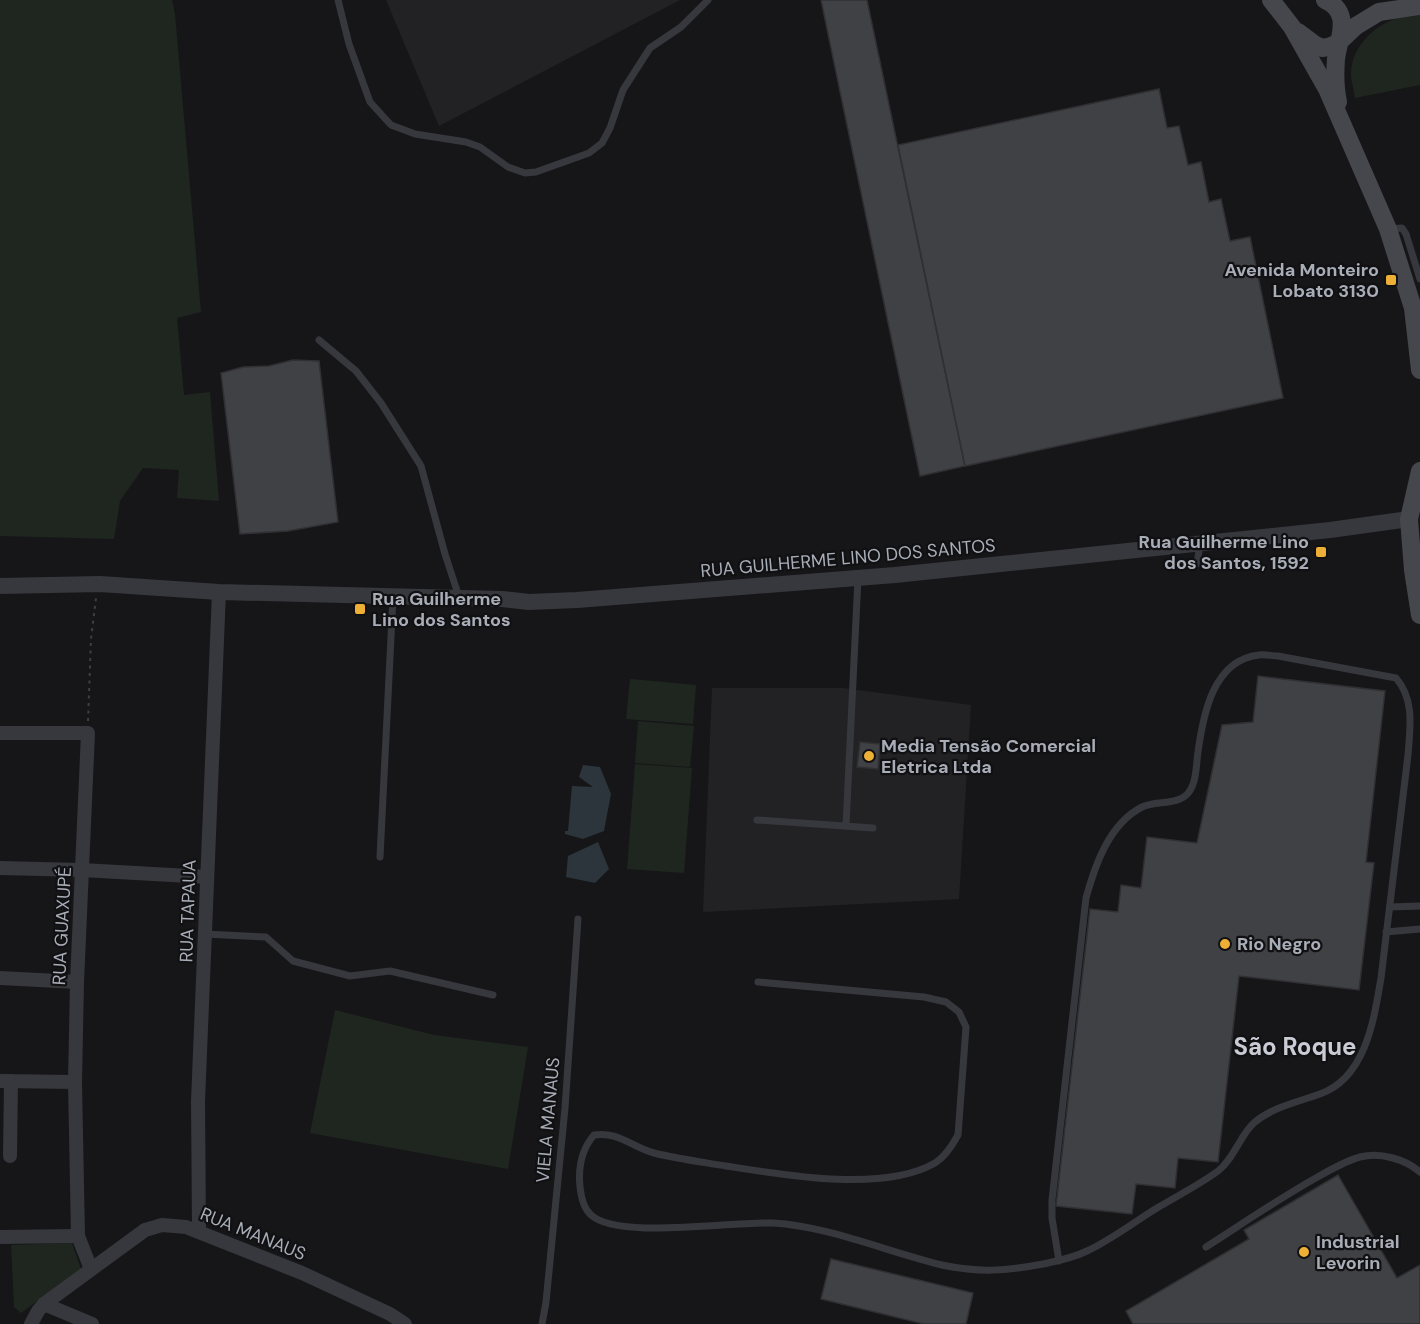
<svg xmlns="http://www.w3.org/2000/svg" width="1420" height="1324" viewBox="0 0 1420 1324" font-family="'DM Sans',sans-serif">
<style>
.built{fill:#222225}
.green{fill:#1e261f}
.water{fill:#2c353b}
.building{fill:#404145;stroke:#303034;stroke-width:1.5}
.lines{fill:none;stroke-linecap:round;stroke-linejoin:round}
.path{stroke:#3d3f44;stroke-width:2;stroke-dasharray:3 4.5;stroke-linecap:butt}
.service{stroke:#37383d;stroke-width:7}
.minor{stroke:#37383d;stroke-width:14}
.tertiary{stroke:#37383d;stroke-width:16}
.secondary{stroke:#45474d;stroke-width:18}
.poi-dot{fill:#eeaf37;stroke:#111113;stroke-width:2}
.labels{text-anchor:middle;stroke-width:4.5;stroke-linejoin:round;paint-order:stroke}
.poi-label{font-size:18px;font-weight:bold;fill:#a8adb7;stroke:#111113;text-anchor:start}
.street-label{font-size:18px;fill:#a8adb7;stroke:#111113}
.district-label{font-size:24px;font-weight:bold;fill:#c9ccd4;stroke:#111113}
</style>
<rect width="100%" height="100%" fill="#161618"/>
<g class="built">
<path d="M386,0H680L439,126Z"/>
<path d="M712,688H843L971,705L959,899L703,912Z"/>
</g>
<g class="green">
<path d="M0,0H172L175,14L201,312L177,318L184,395L210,392L219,501L177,498L179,470L143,468L120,501L114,539L0,536Z"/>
<path d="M1420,15V85L1355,98C1354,90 1351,82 1351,74C1351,50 1370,29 1392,20C1400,17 1411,17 1420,15Z"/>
<path d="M630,679L696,685L693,724L626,719Z"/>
<path d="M638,721L694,726L690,767L635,763Z"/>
<path d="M635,764L692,768L684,873L627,869Z"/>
<path d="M335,1010L434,1035L528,1047L508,1169L310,1133Z"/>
<path d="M72,1243L81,1269L21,1313L14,1307L11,1245Z"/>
</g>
<g class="water">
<path d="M583,765L600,767L611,794L604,831L583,839L565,834V831H568L572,786L593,787L579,777Z"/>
<path d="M598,842L609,869L595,883L566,877L568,856Z"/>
</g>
<g class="building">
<path d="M821,0H867L965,466L920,476Z"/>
<path d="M1159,89L1167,128L1179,126L1188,165L1201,162L1209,202L1221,199L1230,241L1250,237L1283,398L965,466L898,145Z"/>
<path d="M293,360L319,361L338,522L288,531L240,534L221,373L243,367L269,366Z"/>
<path d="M1258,676L1385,691L1366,862L1374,863L1359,990L1239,976L1218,1162L1178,1158L1175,1188L1136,1184L1132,1214L1056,1206L1090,909L1118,912L1121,885L1141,888L1147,837L1197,843L1222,725L1253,722Z"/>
<path d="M860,742L880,744L878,769L857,767Z"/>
<path d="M1338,1175L1397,1278L1420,1265V1324H1133L1126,1311L1249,1239L1244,1230Z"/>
<path d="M831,1259L973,1293L966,1324H924L821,1299Z"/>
</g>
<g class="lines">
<path class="path" d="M88,721L91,639L96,598"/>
<g class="service">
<path d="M338,0L349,44L370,102L391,125L415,134L466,142L480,147L508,167L525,173L536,172L589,153L602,143L610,128L623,90L650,48L681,27L708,0"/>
<path d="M1390,229L1402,228L1406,234L1420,279"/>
<path d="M319,340L356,371L381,403L421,466L445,554L459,597"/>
<path d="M1197,564L1200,544"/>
<path d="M757,820L873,828"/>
<path d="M846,826L858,578"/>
<path d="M380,857L393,597"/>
<path d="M1390,907L1420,906"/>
<path d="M1386,932L1420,929"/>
<path d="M204,934L266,937L293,961L350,976L390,971L493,995"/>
<path d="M758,982L924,997L946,1002L959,1012L966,1027L958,1135C952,1146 945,1157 935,1163C883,1193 783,1175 726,1166C702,1162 678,1159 654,1153C632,1147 618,1131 594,1135C581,1150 578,1167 580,1187C581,1196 584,1209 591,1215C618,1240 733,1221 773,1223C828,1226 888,1252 942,1265C979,1273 1006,1271 1043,1264C1057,1261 1073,1258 1087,1251C1111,1240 1134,1222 1157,1208C1177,1196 1199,1185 1218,1171C1234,1159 1241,1133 1255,1122C1273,1107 1298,1102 1320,1094C1366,1078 1374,1019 1381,978L1408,755C1410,728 1415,700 1396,678L1278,656C1272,656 1265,654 1259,655C1213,660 1203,715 1198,752C1196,764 1197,781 1189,792C1179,806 1156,800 1142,807C1109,824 1095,865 1086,898L1052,1200V1218L1059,1261"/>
<path d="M1206,1247C1242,1224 1277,1200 1314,1179C1328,1171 1345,1161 1360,1157C1380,1152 1405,1159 1420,1172"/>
<path d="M542,1324L546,1302L565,1108L578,919"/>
</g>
<g class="minor">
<path d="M0,733H88L77,982L75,1082L78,1236L91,1269"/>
<path d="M0,868L82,870L207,877"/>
<path d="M0,978L77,982"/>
<path d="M0,1081L75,1082"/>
<path d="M10,1156L11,1081"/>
<path d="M199,1231L198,1101L219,592"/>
<path d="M0,1237L78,1236"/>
<path d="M44,1304L92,1324"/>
<path d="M31,1324L38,1311L44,1304L145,1230L162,1225L186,1227L302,1273L390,1314L405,1324"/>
</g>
<path class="tertiary" d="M0,586L100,584L219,592L502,599L529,602L577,600L895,575L1330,530L1409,519"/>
<g class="secondary">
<path d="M1271,0L1292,27L1327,89L1388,229L1413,308L1420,370"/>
<path d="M1325,0C1352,12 1339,37 1336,59C1335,72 1335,88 1338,102"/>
<path d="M1298,32L1314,44L1322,48L1328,47L1338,43L1356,26L1379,12L1420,6"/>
<path d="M1420,471L1409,519L1413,570L1420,615"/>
</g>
</g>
<g class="poi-dot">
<rect x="1385" y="274" width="12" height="12" rx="3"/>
<rect x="1315" y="546" width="12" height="12" rx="3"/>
<rect x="354" y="603" width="12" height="12" rx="3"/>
<circle cx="869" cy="756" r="6"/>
<circle cx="1225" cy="944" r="6"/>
<circle cx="1304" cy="1252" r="6"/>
</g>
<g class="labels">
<g class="poi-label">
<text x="1379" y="276" text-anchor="end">Avenida Monteiro<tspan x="1379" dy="21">Lobato 3130</tspan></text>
<text x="1309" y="548" text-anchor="end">Rua Guilherme Lino<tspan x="1309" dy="21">dos Santos, 1592</tspan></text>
<text x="372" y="605">Rua Guilherme<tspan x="372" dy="21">Lino dos Santos</tspan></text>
<text x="881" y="752">Media Tensão Comercial<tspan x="881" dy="21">Eletrica Ltda</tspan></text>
<text x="1237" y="950">Rio Negro</text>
<text x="1316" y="1248">Industrial<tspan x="1316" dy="21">Levorin</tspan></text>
</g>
<g class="street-label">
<text transform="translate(848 558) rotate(-5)" y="6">RUA GUILHERME LINO DOS SANTOS</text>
<text transform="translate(188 911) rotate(-88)" y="6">RUA TAPAUA</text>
<text transform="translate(62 926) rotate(-87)" y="6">RUA GUAXUPÉ</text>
<text transform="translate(548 1120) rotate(-85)" y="6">VIELA MANAUS</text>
<text transform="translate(253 1234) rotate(22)" y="6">RUA MANAUS</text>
</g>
<g class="district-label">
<text x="1295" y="1055">São Roque</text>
</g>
</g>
</svg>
